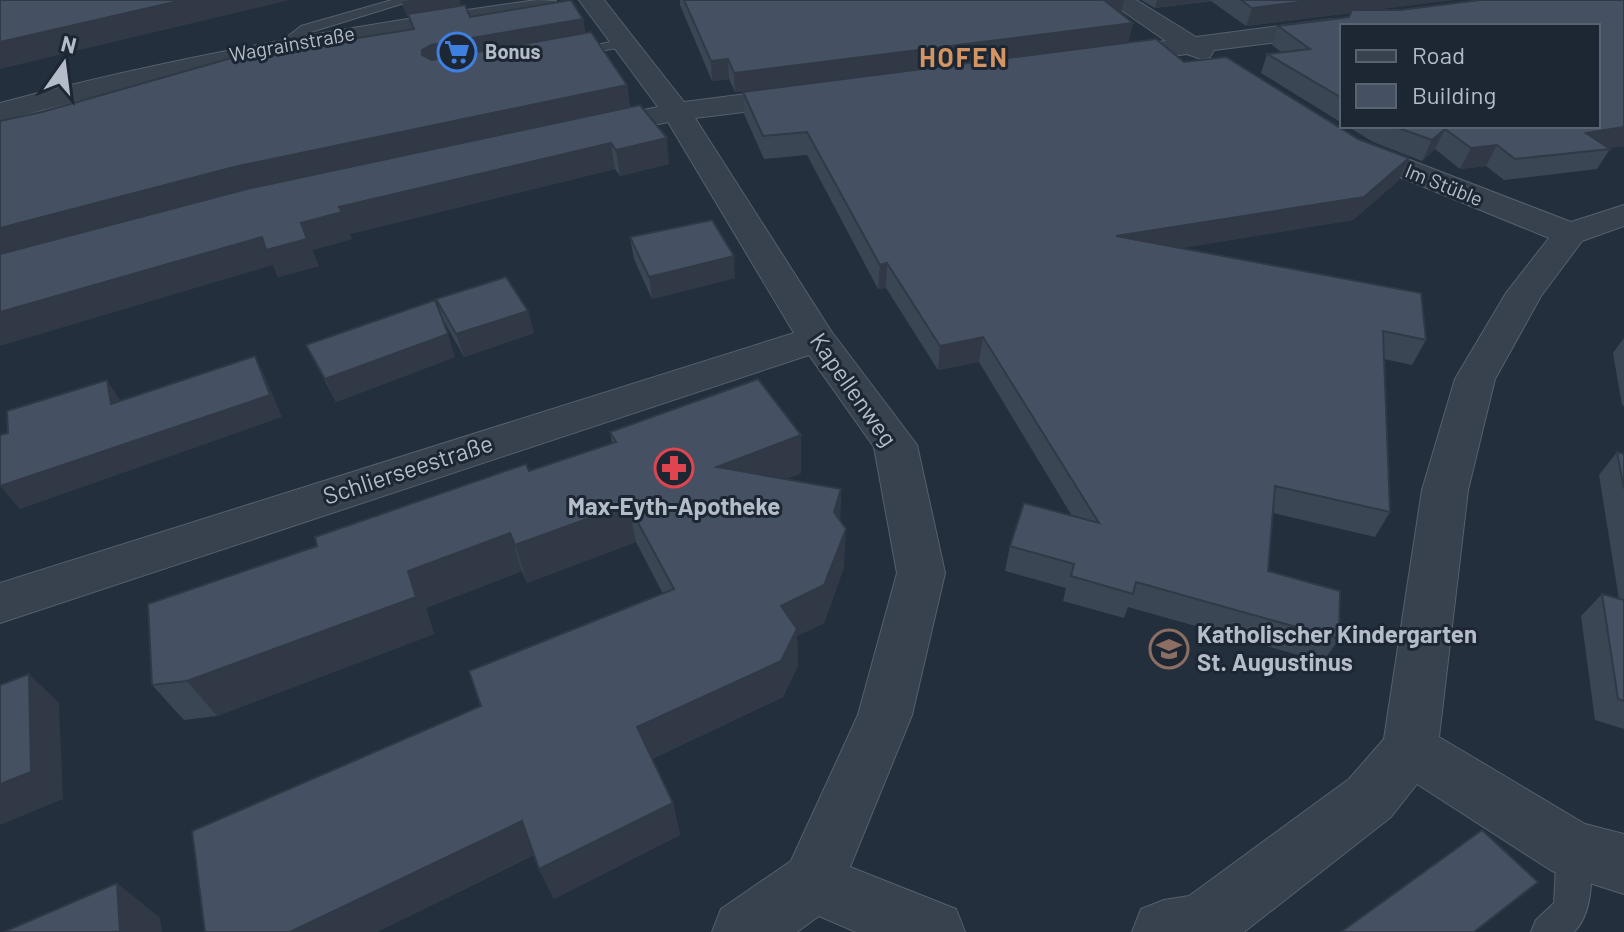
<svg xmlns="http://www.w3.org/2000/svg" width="1624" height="932" viewBox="0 0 1624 932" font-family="Barlow,sans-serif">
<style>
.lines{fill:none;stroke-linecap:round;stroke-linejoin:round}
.service-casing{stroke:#565f6c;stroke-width:2}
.minor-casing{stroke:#565f6c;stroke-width:2}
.service{fill:#38414e;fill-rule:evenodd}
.minor{fill:#38414e;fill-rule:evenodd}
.wall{fill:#3b4654}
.shaded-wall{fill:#303945}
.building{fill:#455162;stroke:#303945;stroke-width:2}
.labels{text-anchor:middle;stroke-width:6;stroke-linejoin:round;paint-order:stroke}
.far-street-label{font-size:20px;fill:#b4bcc9;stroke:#1d2633}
.far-poi-label{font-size:20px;font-weight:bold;fill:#b4bcc9;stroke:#1d2633;text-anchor:start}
.street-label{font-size:24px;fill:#b4bcc9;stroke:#1d2633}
.poi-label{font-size:24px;font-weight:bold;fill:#b4bcc9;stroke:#1d2633}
.far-district-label{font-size:26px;font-weight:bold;letter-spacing:2px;fill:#d59563;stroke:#1d2633}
</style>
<rect width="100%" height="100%" fill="#242f3e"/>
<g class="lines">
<defs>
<g id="service">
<path d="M392,0H414L311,32L289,48L277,45L301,26Z"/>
<path d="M624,39L629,40V46L571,56L564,52Z"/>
<path d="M1573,834L1585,839C1595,864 1594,913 1574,932H1531L1536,920L1554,903L1557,850L1561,839Z"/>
</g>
<g id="minor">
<path d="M537,0L556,1L559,6L547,13L272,57L135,86L0,121V103C177,56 356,25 537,0Z"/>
<path d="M579,0H604L684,102L802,87L812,90L816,96L812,102L802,105L695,118L831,331L917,445L945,573L912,715L850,867L956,909L965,932H856L819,916L797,932H712L721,909L791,861L858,715L897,573L874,447L809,355L0,623V583L794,333L668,122L593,138L582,135L578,129L582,123L658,107Z"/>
<path d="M1107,0H1136L1196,37L1333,19L1345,26L1342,32L1333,35L1214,50L1210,57L1201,59L1187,54L1108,64L1099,62L1095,56L1099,50L1166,41Z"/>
<path d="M1350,137L1571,222L1624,205V226L1582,241L1541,296L1495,379L1468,490L1439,737L1585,824L1624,834V894L1552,871L1417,784L1391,817L1244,932H1132L1141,909L1164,900L1189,896L1349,779L1384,739L1422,490L1455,379L1506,293L1549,238L1339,152L1335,146L1339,140Z"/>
</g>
</defs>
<use href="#service" class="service-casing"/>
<use href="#minor" class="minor-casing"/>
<use href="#service" class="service"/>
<use href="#minor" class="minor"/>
</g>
<g class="wall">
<path d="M401,0H459L461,6L470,17L583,19L585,33L627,85L630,107L669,164L620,176L615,169L350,234L352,239L312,250L319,266L278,277L273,265L413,29L409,16H407Z"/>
<path d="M680,0H1124L1121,13L1133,23L1128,42L735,92L729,79L712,81L680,5Z"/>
<path d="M1141,0H1453L1372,10H1400L1480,0H1624V146L1609,148L1610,149L1597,169L1504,180L1486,166L1460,169L1435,149L1422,161L1373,142L1347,126H1598V26H1342V123L1261,73L1267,54L1281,52L1272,45L1278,26L1349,17L1351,13L1246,26L1211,1L1155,8Z"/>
<path d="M1184,62L1358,139L1409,158L1398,181L1353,220L1181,248L1426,340L1412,365L1384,359L1390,512L1375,537L1273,513L1268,571L1339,639L1323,662L1128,607L1124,618L1063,601L1066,588L1005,571L1010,546L1072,516L979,362L938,370L886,288L878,289L807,155L764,159L744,114L743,92Z"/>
<path d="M630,237L735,278L652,299L634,259Z"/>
<path d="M436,299L528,311L534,333L464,357L444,321Z"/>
<path d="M1624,338V406L1622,405L1613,353Z"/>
<path d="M306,345L455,357L336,402Z"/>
<path d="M610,432L801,435V473L786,479L841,489L840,521L844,567L824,623L797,636L798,666L783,697L652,759L673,803L680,835L554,899L539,869L534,855L377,932L481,706L663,594L636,542L527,583L522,571L426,608L434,634L217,716L184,720L152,685L529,471L612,443Z"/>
<path d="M1617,452L1624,454V729L1595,720L1581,616L1602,594L1619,599L1599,475Z"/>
</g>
<g class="shaded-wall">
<path d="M183,0H290L0,69V42Z"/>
<path d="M412,0H459L461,8L407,16L402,1Z"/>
<path d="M1101,0H1124L1121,13Z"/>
<path d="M1157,0H1212L1155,8Z"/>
<path d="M1316,0H1453L1246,26L1252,8Z"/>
<path d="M583,19L587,43L437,69L422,55V50L431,45Z"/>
<path d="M1133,23L1128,42L735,92L734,73Z"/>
<path d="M728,59L729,79L712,81L711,61Z"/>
<path d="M627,85L630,110L0,260V228L238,166Z"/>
<path d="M1624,127V146L1595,150L1586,133Z"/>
<path d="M1445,129L1435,149L1422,161L1432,140Z"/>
<path d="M667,138L669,164L620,176L616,150Z"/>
<path d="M611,143L615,169L350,234L352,239L312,250L319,266L278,277L273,265L0,346V312L301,223L339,207Z"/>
<path d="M1497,145L1486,166L1460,169L1471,148Z"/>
<path d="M1409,158L1398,181L1353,220L1110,260L1116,236Z"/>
<path d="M734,256L735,278L652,299L649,277Z"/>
<path d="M887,263L886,288L878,289L880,265Z"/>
<path d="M528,311L534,333L464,357L456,334Z"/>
<path d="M448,334L455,357L336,402L325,379Z"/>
<path d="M983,337L979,362L938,370L940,346Z"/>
<path d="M255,356L266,379L282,417L20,509L0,486Z"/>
<path d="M107,380L122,403L111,404Z"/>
<path d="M801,435V473L720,505L717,467Z"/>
<path d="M841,489L840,528L834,512Z"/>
<path d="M628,504L636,542L527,583L515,545Z"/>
<path d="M846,529L844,567L824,623L797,636L798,666L783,697L646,762L637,727L781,606Z"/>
<path d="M510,533L522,571L426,608L434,634L217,716L187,681L408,571Z"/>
<path d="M29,674L59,703L63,799L0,825V784Z"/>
<path d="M673,803L680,835L554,899L539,869Z"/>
<path d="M522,821L537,853L377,932H290Z"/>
<path d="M117,883L160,918L162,932H120Z"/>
</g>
<g class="building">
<path d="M0,0H183L0,42Z"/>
<path d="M571,0L583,19L431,45L422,50V55L432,60L591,32L627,85L238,166L0,228V121L42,112L228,59L414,29L408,14L465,5L470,17Z"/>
<path d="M684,0H1104L1133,23L734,73L728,59L711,61Z"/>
<path d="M1241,0H1316L1252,8Z"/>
<path d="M1480,0H1624V127L1586,133L1610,149L1515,159L1497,145L1471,148L1445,129L1432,140L1393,126H1598V26H1342V98L1267,54L1310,49L1278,26L1349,17L1352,10H1400Z"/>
<path d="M1156,39L1184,62L1226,57L1358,139L1409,158L1364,197L1116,236L1421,293L1426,340L1383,331L1390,512L1275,486L1268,571L1340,591L1339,639L1136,582L1133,594L1071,576L1074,564L1010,546L1024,503L1099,523L983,337L940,346L887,263L880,265L807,132L763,136L743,92Z"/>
<path d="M640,105L667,138L616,150L611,143L339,207L342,212L301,223L307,239L266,250L262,237L0,312V254L247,189Z"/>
<path d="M712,220L734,256L649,277L630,237Z"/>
<path d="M506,277L528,311L456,334L436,299Z"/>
<path d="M435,300L448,334L325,379L306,345Z"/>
<path d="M255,356L270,395L0,486V435L8,433L7,411L107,380L111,404Z"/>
<path d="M758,379L801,435L717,467L841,489L834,512L846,529L824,585L781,606L797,629L781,661L637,727L673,803L539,869L522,821L290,932H205L192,831L481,706L469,671L674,589L628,504L515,545L510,533L408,571L416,597L187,681L152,685L148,604L317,546L315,537L526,464L529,471L616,442L610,432Z"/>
<path d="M1617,452L1624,454V489Z"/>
<path d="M1602,594L1624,600V701L1618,699Z"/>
<path d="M29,674L31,772L0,784V685Z"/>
<path d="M1482,830L1538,882L1474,932H1341Z"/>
<path d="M117,883L120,932H4Z"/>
</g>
<defs>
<symbol id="supermarket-ring" viewBox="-11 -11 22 22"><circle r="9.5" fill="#1d2633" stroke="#3f7fe0" stroke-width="1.5"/><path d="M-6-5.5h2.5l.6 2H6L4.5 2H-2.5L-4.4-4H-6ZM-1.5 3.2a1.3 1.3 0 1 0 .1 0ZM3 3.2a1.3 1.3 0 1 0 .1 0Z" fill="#3f7fe0"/></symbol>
<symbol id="pharmacy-ring" viewBox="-11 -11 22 22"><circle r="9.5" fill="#1d2633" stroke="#e0444e" stroke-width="1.5"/><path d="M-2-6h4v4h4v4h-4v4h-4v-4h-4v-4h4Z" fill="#e0444e"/></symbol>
<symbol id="school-ring" viewBox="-11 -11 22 22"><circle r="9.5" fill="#1d2633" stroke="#8d6e63" stroke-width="1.5"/><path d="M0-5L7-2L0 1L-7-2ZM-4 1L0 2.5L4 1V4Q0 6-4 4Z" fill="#8d6e63"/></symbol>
</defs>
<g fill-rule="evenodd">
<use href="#supermarket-ring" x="435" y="30" width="44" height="44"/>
<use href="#pharmacy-ring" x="652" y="446" width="44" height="44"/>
<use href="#school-ring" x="1147" y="627" width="44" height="44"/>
</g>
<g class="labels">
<g class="far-street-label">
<text transform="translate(292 44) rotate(-10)" y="7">Wagrainstraße</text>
<text transform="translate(1444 185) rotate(22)" y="7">Im Stüble</text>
</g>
<g class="far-poi-label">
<text x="485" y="59">Bonus</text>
</g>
<g class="street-label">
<text transform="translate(853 390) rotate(55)" y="8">Kapellenweg</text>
<text transform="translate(408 470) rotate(-18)" y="8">Schlierseestraße</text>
</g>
<g class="poi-label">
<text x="674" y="515">Max-Eyth-Apotheke</text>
<text x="1197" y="643" text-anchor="start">Katholischer Kindergarten<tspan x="1197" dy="28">St. Augustinus</tspan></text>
</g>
<g class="far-district-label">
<text x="964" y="67">HOFEN</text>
</g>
</g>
<rect x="1340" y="24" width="260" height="104" fill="#1d2633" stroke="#59626f" stroke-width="2"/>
<rect x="1356" y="50" width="40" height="12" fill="#38414e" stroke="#59626f" stroke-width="2"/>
<text x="1412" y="64" font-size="24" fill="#b4bcc9">Road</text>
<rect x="1356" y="84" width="40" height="24" fill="#455162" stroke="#59626f" stroke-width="2"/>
<text x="1412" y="104" font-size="24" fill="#b4bcc9">Building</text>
<g transform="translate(64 64) rotate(14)" stroke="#1d2633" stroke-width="6" paint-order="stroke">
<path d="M0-6L14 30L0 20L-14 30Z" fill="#b4bcc9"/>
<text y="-12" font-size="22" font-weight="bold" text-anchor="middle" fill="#b4bcc9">N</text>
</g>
</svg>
